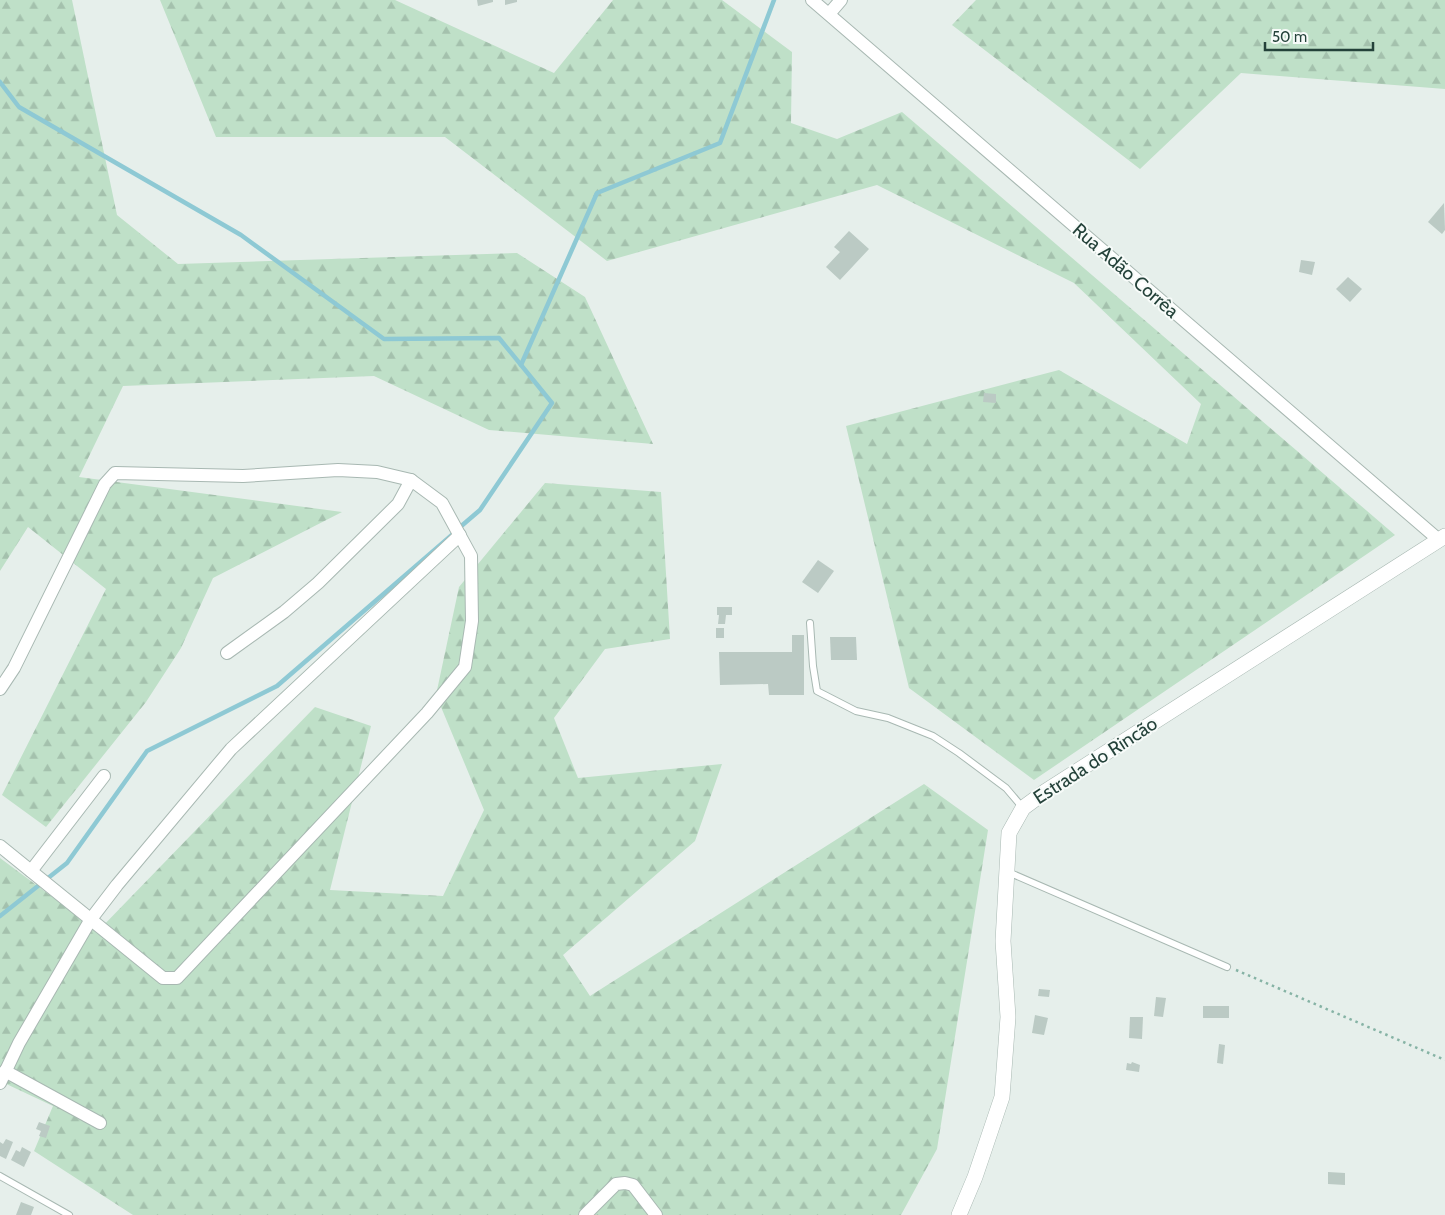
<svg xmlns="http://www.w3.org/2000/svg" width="1445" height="1215" viewBox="0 0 1445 1215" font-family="Cabin,sans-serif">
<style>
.forest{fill:url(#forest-firs)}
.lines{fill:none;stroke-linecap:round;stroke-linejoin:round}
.stream{stroke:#8ec9d4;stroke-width:4.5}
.building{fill:#bbcac4}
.service-casing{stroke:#a8b8b2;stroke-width:8}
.minor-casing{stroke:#a8b8b2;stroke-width:14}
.tertiary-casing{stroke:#a8b8b2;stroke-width:16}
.path{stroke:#86b3a5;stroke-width:2.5;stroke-dasharray:2.5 4;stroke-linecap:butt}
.service{stroke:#fff;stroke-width:6}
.minor{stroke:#fff;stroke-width:12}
.tertiary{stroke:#fff;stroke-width:15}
.labels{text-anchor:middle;stroke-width:4;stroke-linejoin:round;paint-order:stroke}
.street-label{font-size:19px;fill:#24423a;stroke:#f7fbf9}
</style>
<defs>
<pattern id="forest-firs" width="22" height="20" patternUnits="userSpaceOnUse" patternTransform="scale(1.25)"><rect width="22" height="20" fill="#bfe0c8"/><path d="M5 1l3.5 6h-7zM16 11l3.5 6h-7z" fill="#a4c1ad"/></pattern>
</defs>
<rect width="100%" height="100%" fill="#e6efeb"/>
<g class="forest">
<path d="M0,0H72L117,215L178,264L517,253L585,297L653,444L489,430L374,376L123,386L79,477L342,512L213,578L181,648L146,702L46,827L2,795L106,589L28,527L0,571Z"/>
<path d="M160,0H395L554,73L613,0H722L792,52L791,123L837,139L902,112L1395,535L1034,780L909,688L846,426L1059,370L1187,444L1201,404L1074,283L877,185L607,261L445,137H216Z"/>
<path d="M976,0H1445V89L1241,73L1140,169L952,25Z"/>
<path d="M545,483L661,492L670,639L605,649L554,718L578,778L722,764L695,841L563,955L590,996L924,784L988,830L937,1149L901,1215H133L34,1151L53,1106L0,1081V858L98,931L315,707L371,726L330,890L443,896L484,810L436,695L459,587Z"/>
</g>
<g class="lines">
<g class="stream">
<path d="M0,82L19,107L241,235L384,339L499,338L552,403L480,510L459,528"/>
<path d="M521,365L597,193L720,143L774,0"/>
<path d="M0,916L67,863L147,751L277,686L453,534"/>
</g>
</g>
<g class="building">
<path d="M477,0H493V2L478,6Z"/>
<path d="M505,0H517V2L505,5Z"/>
<path d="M1444,203L1445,230L1442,234L1428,222Z"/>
<path d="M849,231L869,249L840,280L826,267L840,252L834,247Z"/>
<path d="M1301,260L1315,262L1312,275L1299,272Z"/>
<path d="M1348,277L1362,289L1350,302L1336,289Z"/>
<path d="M984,393L996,394V403L983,402Z"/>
<path d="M818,560L834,571L818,593L802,582Z"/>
<path d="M717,607H732V615H726L725,624H718L719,615H717Z"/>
<rect x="716" y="628" width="8" height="10"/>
<path d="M792,635H804V695H769L768,684L720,685L719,652H792Z"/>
<path d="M830,637H856L857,660H831Z"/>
<path d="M1039,989L1050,990L1049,997L1038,996Z"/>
<path d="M1156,997L1166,998L1163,1017L1154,1016Z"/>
<rect x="1203" y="1006" width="26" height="12"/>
<path d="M1035,1015L1048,1018L1044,1035L1032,1033Z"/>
<path d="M1130,1017H1143L1142,1039L1129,1038Z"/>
<path d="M1219,1044L1225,1045L1223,1064L1217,1063Z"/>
<path d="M1132,1062L1140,1065L1139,1072L1126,1070L1127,1063L1131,1064Z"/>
<path d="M39,1122L50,1126L46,1138L39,1136L41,1131L36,1129Z"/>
<path d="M6,1139L13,1142L6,1159L0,1156V1142L3,1144Z"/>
<path d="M22,1147L31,1152L24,1167L11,1160L16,1150L20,1152Z"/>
<path d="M1328,1172L1345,1173V1185L1328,1184Z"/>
<path d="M21,1202L34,1207L31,1215H16Z"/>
</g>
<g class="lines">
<defs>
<g id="service">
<path d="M810,623L813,666L817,691L856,711L888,718L933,736L959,753L1006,788L1023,808"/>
<path d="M1008,872L1227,967"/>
<path d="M0,1176L69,1215"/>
</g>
<g id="minor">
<path d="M812,0L1439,540"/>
<path d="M829,14L841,0"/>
<path d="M227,653L284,612L318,583L398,504L411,480"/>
<path d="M0,689L14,668L105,484L115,473L243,476L338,470L377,472L411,480L442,503L471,556L472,621L465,667L427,713L177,978H163L0,846"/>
<path d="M31,871L104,776"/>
<path d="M5,1071L100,1123"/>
<path d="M0,1083L19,1043L91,919L117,885L231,749L460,535"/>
<path d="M585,1215L616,1184L625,1183L633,1185L656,1215"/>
</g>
<path id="tertiary" d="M959,1215L975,1177L1002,1097L1008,1017L1003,941L1009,833L1023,808L1046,791L1445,536"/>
</defs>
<use href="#service" class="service-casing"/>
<use href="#minor" class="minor-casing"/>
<use href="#tertiary" class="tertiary-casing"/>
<path class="path" d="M1236,970L1445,1060"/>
<use href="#service" class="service"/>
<use href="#minor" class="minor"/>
<use href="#tertiary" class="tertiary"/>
</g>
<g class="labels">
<g class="street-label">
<text transform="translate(1126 270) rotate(41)" y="7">Rua Adão Corrêa</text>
<text transform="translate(1095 760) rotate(-33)" y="7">Estrada do Rincão</text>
</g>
</g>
<path d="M1265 42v8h108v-8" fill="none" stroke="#24423a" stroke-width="2.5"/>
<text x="1272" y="42" font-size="15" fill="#24423a" stroke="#f7fbf9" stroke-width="4" paint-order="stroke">50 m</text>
</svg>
